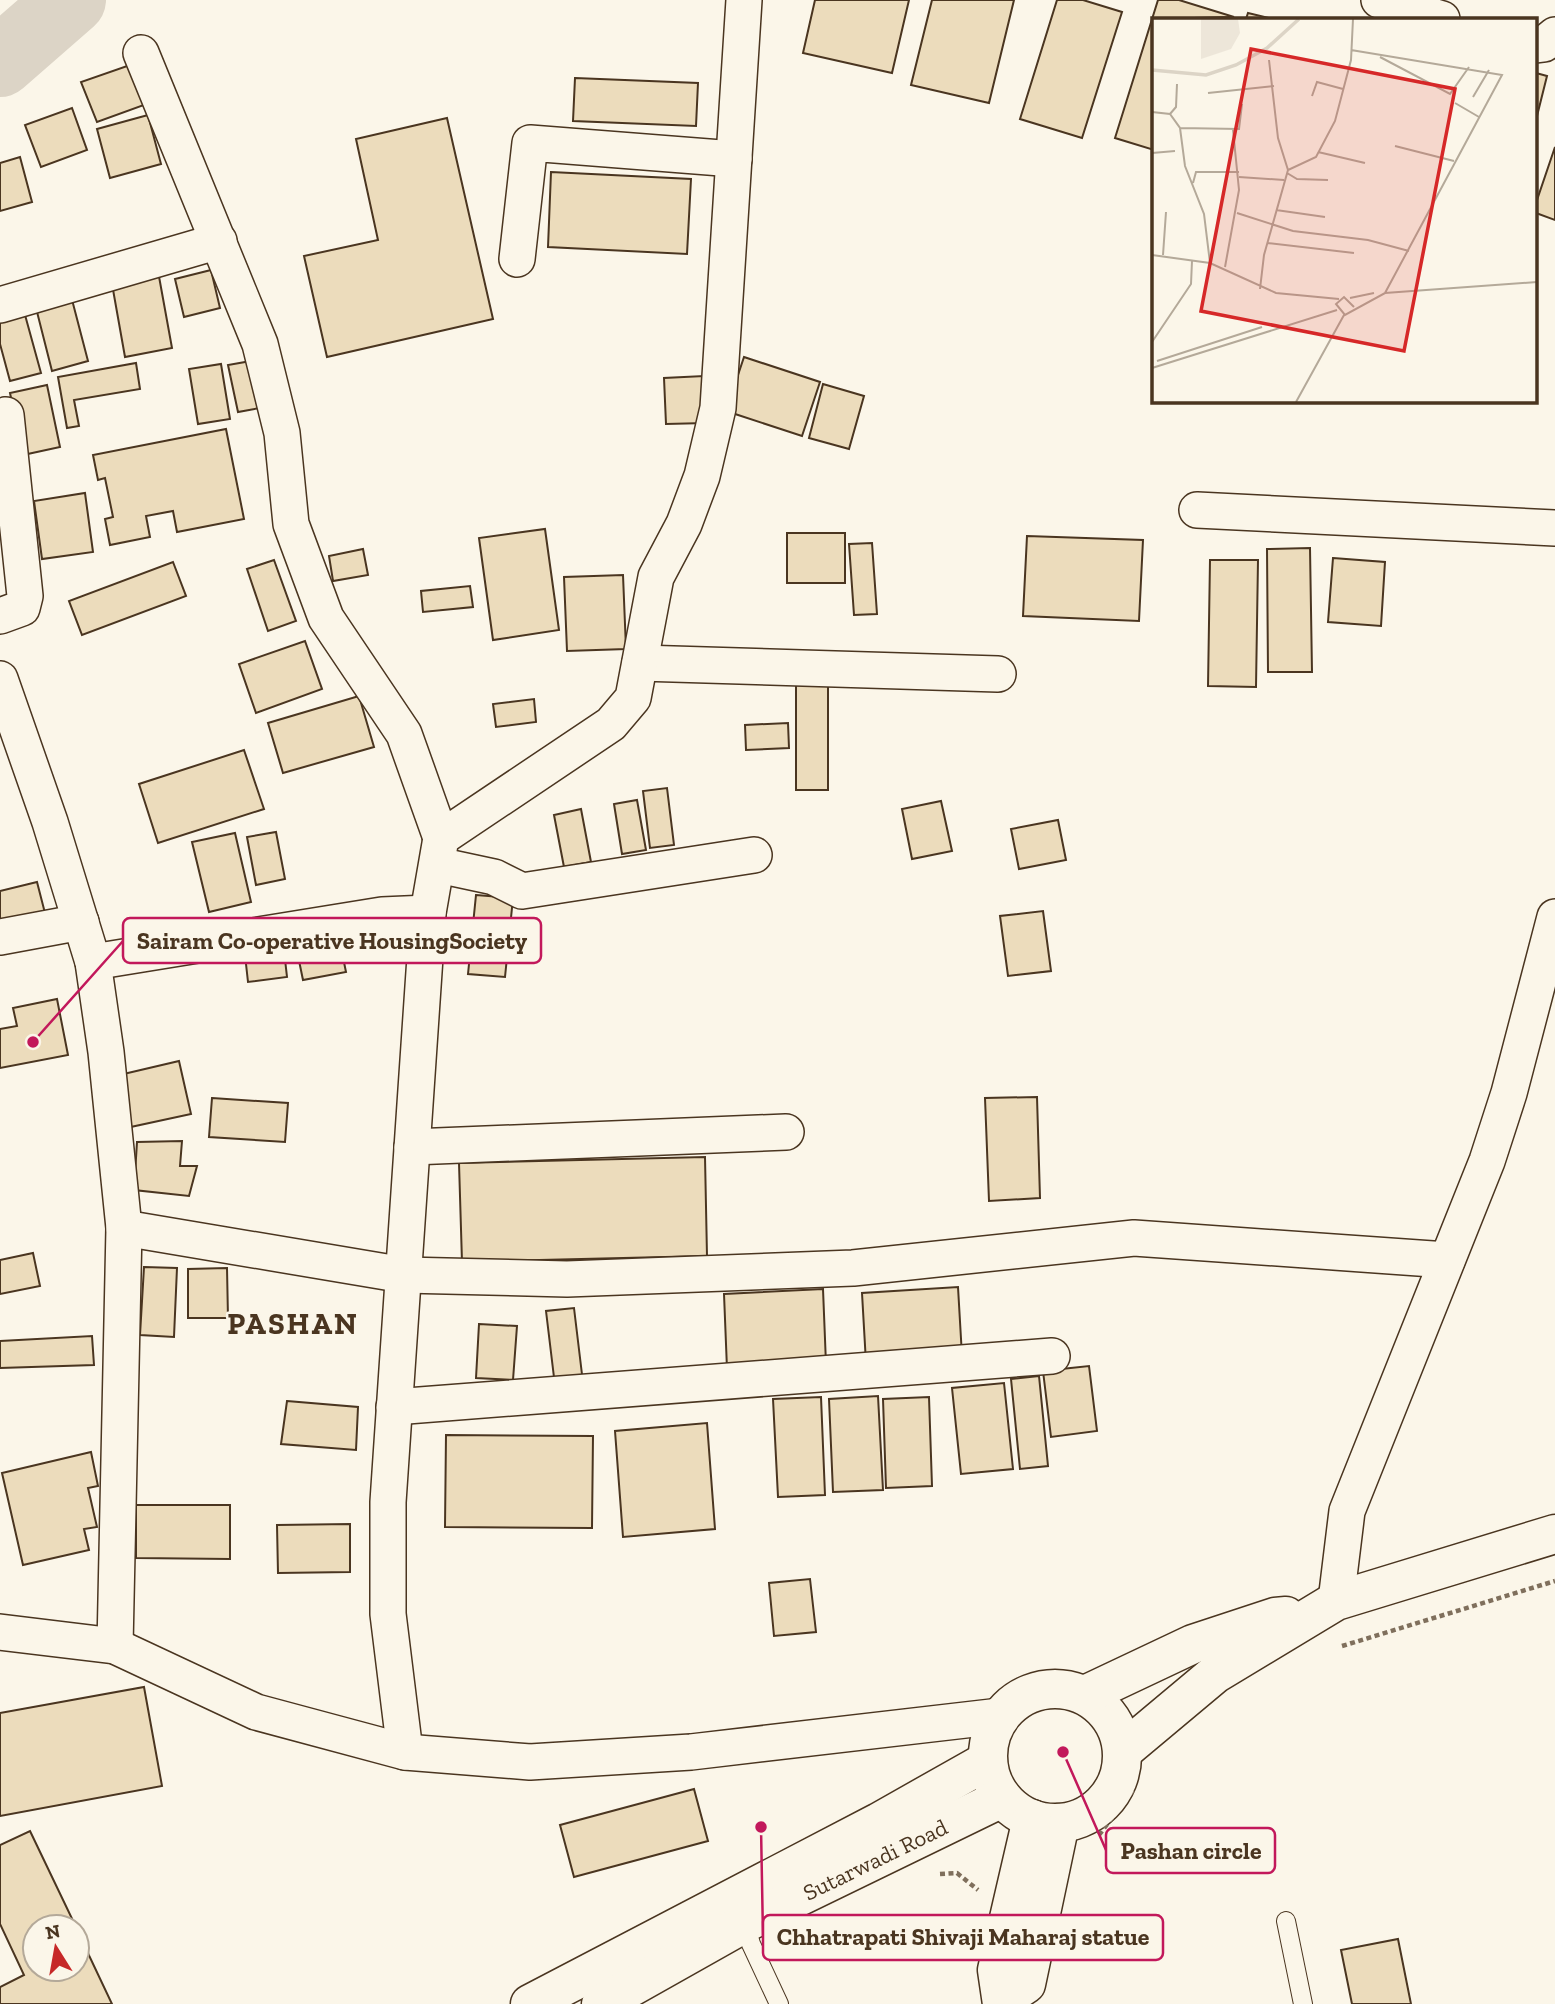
<svg xmlns="http://www.w3.org/2000/svg" width="1555" height="2004" viewBox="0 0 1555 2004" font-family="'Zilla Slab',serif">
<style>
.lines{fill:none;stroke-linecap:round;stroke-linejoin:round}
.river{stroke:#dcd4c6;stroke-width:70}
.building{fill:#ecdcbc;stroke:#4a3520;stroke-width:2}
.lane-casing{stroke:#4a3520;stroke-width:20}
.street-casing{stroke:#4a3520;stroke-width:38}
.secondary-casing{stroke:#4a3520;stroke-width:41}
.path{stroke:#7f6f5c;stroke-width:4.5;stroke-dasharray:5 3.5;stroke-linecap:butt}
.lane{stroke:#fbf6e9;stroke-width:18}
.street{stroke:#fbf6e9;stroke-width:35}
.secondary{stroke:#fbf6e9;stroke-width:38}
.labels{text-anchor:middle;stroke-width:5;stroke-linejoin:round;paint-order:stroke}
.street-label{font-size:23px;fill:#4a3520;stroke:#fbf6e9}
.district-label{font-size:30px;font-weight:bold;letter-spacing:2px;fill:#4a3520;stroke:#fbf6e9}
.inset-river{fill:none;stroke:#dcd4c6;stroke-width:3.5}
.inset-road{fill:none;stroke:#b4a999;stroke-width:2}
.view{fill:#d62828;fill-opacity:0.15;stroke:#d62828;stroke-width:3.5}
.inset-edge{fill:none;stroke:#4a3520;stroke-width:3.5}
.leader{fill:none;stroke:#c2185b;stroke-width:2.5}
.callout-dot{fill:#c2185b;stroke:#fbf6e9;stroke-width:2.5}
.callout{fill:#fbf6e9;stroke:#c2185b;stroke-width:2.5}
.callout-label{font-size:24px;text-anchor:middle;font-weight:bold;fill:#4a3520}
</style>
<rect width="100%" height="100%" fill="#fbf6e9"/>
<g class="lines">
<path class="river" d="M0,62L71,0"/>
</g>
<g class="building">
<path d="M815,0H909L892,73L803,53Z"/>
<path d="M932,0H1014L989,103L911,85Z"/>
<path d="M1057,0H1083L1122,12L1082,138L1020,119Z"/>
<path d="M1158,0H1179L1234,17L1154,19V150L1115,138Z"/>
<path d="M1248,13L1273,19H1246Z"/>
<path d="M130,65L144,105L97,122L81,82Z"/>
<path d="M1536,73L1547,76L1536,120Z"/>
<path d="M575,78L698,83L696,126L573,121Z"/>
<path d="M72,108L87,150L41,167L25,125Z"/>
<path d="M148,115L161,164L110,178L97,129Z"/>
<path d="M447,118L493,319L327,357L304,256L378,240L356,139Z"/>
<path d="M1555,147V220L1536,213V203Z"/>
<path d="M20,157L32,202L0,211V163Z"/>
<path d="M551,172L691,179L687,254L548,247Z"/>
<path d="M211,270L220,308L184,317L175,279Z"/>
<path d="M158,271L172,348L125,357L112,284Z"/>
<path d="M70,292L88,361L52,371L35,304Z"/>
<path d="M22,304L41,373L10,381L0,344V310Z"/>
<path d="M744,357L820,382L802,436L726,411Z"/>
<path d="M251,361L260,408L238,412L228,365Z"/>
<path d="M136,363L140,389L74,400L79,426L67,428L58,377Z"/>
<path d="M221,364L230,419L198,424L189,369Z"/>
<path d="M704,376L706,423L666,424L664,378Z"/>
<path d="M823,384L864,396L849,449L809,438Z"/>
<path d="M47,385L60,447L23,455L10,393Z"/>
<path d="M226,429L244,519L177,532L173,511L146,516L150,537L110,545L105,519L113,517L105,478L98,480L93,455Z"/>
<path d="M85,493L93,552L42,559L34,501Z"/>
<path d="M545,529L559,630L493,640L479,538Z"/>
<rect x="787" y="533" width="58" height="50"/>
<path d="M1027,536L1143,540L1139,621L1023,616Z"/>
<path d="M872,543L877,614L854,615L849,544Z"/>
<path d="M1310,548L1312,672H1268L1267,549Z"/>
<path d="M363,549L368,575L333,581L329,556Z"/>
<path d="M1333,558L1385,562L1381,626L1328,622Z"/>
<path d="M274,560L296,621L268,631L247,569Z"/>
<path d="M1210,560H1258L1256,687L1208,686Z"/>
<path d="M173,562L186,596L82,635L69,601Z"/>
<path d="M623,575L626,649L567,651L564,577Z"/>
<path d="M470,586L473,607L423,612L421,591Z"/>
<path d="M305,641L322,689L256,713L239,664Z"/>
<path d="M828,679V790H796V680Z"/>
<path d="M359,696L374,747L283,773L268,723Z"/>
<path d="M534,699L536,722L496,727L493,704Z"/>
<path d="M788,723L789,748L746,750L745,725Z"/>
<path d="M244,750L264,809L158,843L139,784Z"/>
<path d="M667,788L674,845L650,848L643,791Z"/>
<path d="M637,800L646,850L622,854L614,804Z"/>
<path d="M941,801L952,851L912,859L902,809Z"/>
<path d="M581,809L591,862L564,867L554,815Z"/>
<path d="M1058,820L1066,860L1019,869L1011,829Z"/>
<path d="M276,832L285,879L256,885L247,837Z"/>
<path d="M235,833L251,902L209,912L192,842Z"/>
<path d="M37,882L46,917L0,929V891Z"/>
<path d="M476,895L513,898L505,977L468,974Z"/>
<path d="M1043,911L1051,971L1008,976L1000,916Z"/>
<path d="M339,938L346,972L303,980L296,946Z"/>
<path d="M283,942L287,977L248,982L244,946Z"/>
<path d="M57,999L68,1055L0,1068V1029L17,1026L13,1008Z"/>
<path d="M179,1061L191,1114L126,1128L115,1076Z"/>
<path d="M1037,1097L1040,1198L989,1201L985,1098Z"/>
<path d="M212,1098L288,1103L285,1142L209,1137Z"/>
<path d="M182,1141L180,1166H197L189,1196L134,1190L137,1142Z"/>
<path d="M705,1157L707,1256L462,1262L459,1163Z"/>
<path d="M33,1253L40,1286L0,1294V1260Z"/>
<path d="M144,1267L177,1268L174,1337L140,1335Z"/>
<path d="M227,1268L228,1318H188V1269Z"/>
<path d="M958,1287L962,1356L866,1363L862,1293Z"/>
<path d="M823,1289L826,1364L727,1369L724,1294Z"/>
<path d="M574,1308L584,1391L556,1394L546,1311Z"/>
<path d="M479,1324L517,1326L513,1380L476,1378Z"/>
<path d="M92,1336L94,1365L0,1368V1341Z"/>
<path d="M1089,1366L1097,1431L1051,1437L1043,1371Z"/>
<path d="M1039,1376L1048,1466L1020,1469L1011,1379Z"/>
<path d="M1004,1383L1013,1469L961,1474L952,1388Z"/>
<path d="M878,1396L883,1490L833,1492L829,1399Z"/>
<path d="M821,1397L825,1495L778,1497L773,1399Z"/>
<path d="M929,1397L932,1486L886,1488L883,1399Z"/>
<path d="M287,1401L358,1407L356,1450L281,1444Z"/>
<path d="M707,1423L715,1529L623,1537L615,1431Z"/>
<path d="M446,1435L593,1436L592,1528L445,1527Z"/>
<path d="M91,1452L98,1486L88,1488L97,1527L84,1529L89,1550L23,1565L2,1473Z"/>
<path d="M136,1505H230V1559L136,1558Z"/>
<path d="M350,1524V1572L278,1573L277,1525Z"/>
<path d="M810,1579L816,1632L774,1636L769,1583Z"/>
<path d="M144,1687L162,1786L0,1816V1713Z"/>
<path d="M694,1789L708,1841L574,1877L560,1825Z"/>
<path d="M30,1831L76,1927H35V1969H77V1930L112,2004H0V1987L24,1975L0,1924V1845Z"/>
<path d="M1398,1939L1411,2004H1352L1341,1950Z"/>
</g>
<g class="lines">
<defs>
<g id="lane">
<path d="M1286,1921L1303,2004"/>
<path d="M745,1923L751,1944L779,2004"/>
</g>
<g id="street">
<path d="M1379,0L1442,19"/>
<path d="M1536,45L1544,44L1555,35"/>
<path d="M141,53L260,344L282,433L291,524L326,618L404,734L441,838"/>
<path d="M517,259L530,143L734,159"/>
<path d="M0,305L219,241"/>
<path d="M1197,510L1555,528"/>
<path d="M0,616L22,608L25,596L6,415"/>
<path d="M640,663L998,674"/>
<path d="M0,679L50,822L93,962L106,1052L124,1228L115,1646"/>
<path d="M438,865L494,877L522,891L754,855"/>
<path d="M0,937L81,922"/>
<path d="M93,962L382,915L428,913"/>
<path d="M412,1147L786,1132"/>
<path d="M124,1228L404,1275L567,1279L853,1268L1134,1238L1447,1260"/>
<path d="M394,1407L1052,1356"/>
<path d="M1336,1601L1347,1511L1487,1161L1509,1093L1555,917"/>
<path d="M0,1632L115,1646L256,1712L405,1752L530,1762L691,1752L1000,1716"/>
<path d="M405,1752L388,1614V1502L428,913L441,838L611,724L633,698L656,577L684,524L702,476L718,408L744,0"/>
</g>
<g id="secondary">
<circle cx="1055" cy="1756" r="67"/>
<path d="M1085,1695L1193,1644L1275,1617L1286,1616"/>
<path d="M1123,1751L1215,1674L1336,1601L1555,1534"/>
<path d="M1004,1999L1026,1984L1060,1823"/>
<path d="M530,2004L879,1822L987,1761"/>
<path id="s1" d="M601,2004L745,1923L1002,1798"/>
<path d="M1002,2004L997,1970L1032,1819"/>
</g>
</defs>
<use href="#lane" class="lane-casing"/>
<use href="#street" class="street-casing"/>
<use href="#secondary" class="secondary-casing"/>
<g class="path">
<path d="M1342,1646L1555,1581"/>
<path d="M1099,1835L1134,1789"/>
<path d="M940,1874L957,1873L978,1890"/>
</g>
<use href="#lane" class="lane"/>
<use href="#street" class="street"/>
<use href="#secondary" class="secondary"/>
</g>
<g class="labels">
<g class="street-label">
<text dy="8" stroke="none"><textPath href="#s1" startOffset="310">Sutarwadi Road</textPath></text>
</g>
<g class="district-label">
<text x="293" y="1334">PASHAN</text>
</g>
</g>
<g transform="translate(1152 18)">
<rect width="385" height="385" fill="#fbf6e9"/>
<path d="M49,1H86L88,15L79,31L49,41Z" fill="#ede6d9"/>
<path class="inset-river" d="M0,52L54,57L84,47L115,30L147,1"/>
<path class="inset-road" d="M199,32L350,57L233,275M228,39L298,76L317,49M117,42L126,120L136,152M56,75L122,68M160,78L165,64L191,71M321,79L337,52M303,85L327,99M0,94L18,96L28,110L33,148L52,196L58,245M18,96L24,89L25,66M28,110L87,111L90,86M243,128L302,143M166,134L213,145M0,135L23,133M135,155L145,161L176,162M87,159L132,162M41,165L44,154H87M124,192L173,199M85,195L141,213L216,222L257,233M115,225L202,235M0,237L58,245L124,275L187,281M11,237L14,194M73,249L87,172L81,112M108,271L112,237L136,152L164,139L183,103L199,42L201,1M198,280L222,275M202,289L192,279L184,286L193,297L233,275L385,264M0,324L39,266L40,243M5,343L110,309M0,350L185,292M144,384L192,297"/>
<path class="view" d="M99,31L303,71L252,333L49,293Z"/>
<rect width="385" height="385" class="inset-edge"/>
</g>
<path class="leader" d="M33 1042L123 941M1063 1752L1106 1850M761 1827L763 1937"/>
<g class="callout-dot">
<circle cx="33" cy="1042" r="7"/>
<circle cx="1063" cy="1752" r="7"/>
<circle cx="761" cy="1827" r="7"/>
</g>
<g class="callout">
<rect x="123" y="918" width="418" height="45" rx="7"/>
<rect x="1106" y="1828" width="169" height="45" rx="7"/>
<rect x="763" y="1915" width="400" height="45" rx="7"/>
</g>
<g class="callout-label">
<text x="332" y="949">Sairam Co-operative HousingSociety</text>
<text x="1191" y="1859">Pashan circle</text>
<text x="963" y="1945">Chhatrapati Shivaji Maharaj statue</text>
</g>
<g transform="translate(56 1948) rotate(349)"><circle r="33" fill="#fbf6e9" stroke="#b4a999" stroke-width="2"/>
<path d="M0-5L12 26L0 18L-12 26Z" fill="#c62828"/>
<text y="-10" font-size="19" font-weight="bold" text-anchor="middle" fill="#4a3520">N</text>
</g>
</svg>
